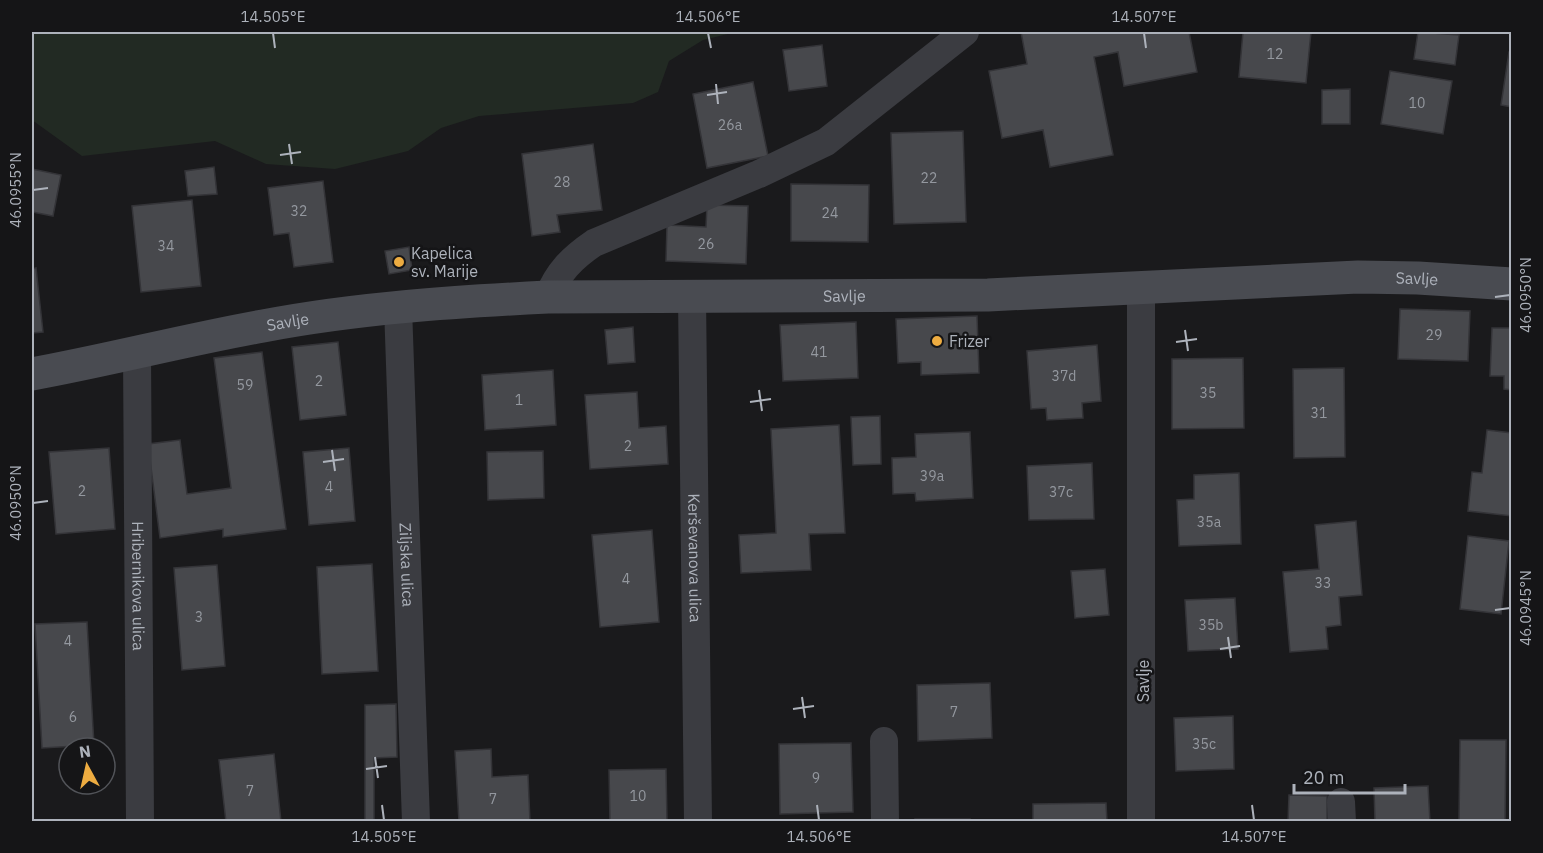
<svg xmlns="http://www.w3.org/2000/svg" width="1543" height="853" viewBox="0 0 1543 853" font-family="'IBM Plex Sans',sans-serif">
<style>
.green{fill:#222a23}
.building{fill:#47484c;stroke:#343438;stroke-width:1.5}
.lines{fill:none;stroke-linecap:round;stroke-linejoin:round}
.street{stroke:#3b3c41;stroke-width:28}
.secondary{stroke:#494b51;stroke-width:33}
.ticks{fill:none;stroke:#adb2bb;stroke-width:2}
.poi-dot{fill:#edac41;stroke:#151517;stroke-width:2}
.labels{text-anchor:middle;stroke-width:5;stroke-linejoin:round;paint-order:stroke}
.number-label{font-size:14px;fill:#94989f}
.poi-label{font-size:16px;fill:#adb2bb;stroke:#151517;text-anchor:start}
.street-label{font-size:16px;fill:#adb2bb;stroke:#151517}
.neatline{fill:none;stroke:#adb2bb;stroke-width:2}
.ticks-label{font-size:15px;text-anchor:middle;fill:#adb2bb}
</style>
<rect width="100%" height="100%" fill="#1a1a1c"/>
<path class="green" d="M32,32H736L703,40L669,61L658,92L633,103L479,116L441,128L408,151L335,169L266,164L215,141L82,156L32,120Z"/>
<g class="building">
<path d="M1021,32H1189L1197,72L1124,86L1118,52L1094,57L1113,155L1050,167L1043,130L1002,138L989,71L1027,64Z"/>
<path d="M1243,32H1311L1306,83L1239,77Z"/>
<path d="M1418,32L1459,35L1455,65L1414,59Z"/>
<path d="M822,45L827,86L789,91L783,50Z"/>
<path d="M1509,52H1512V107L1501,105Z"/>
<path d="M1390,71L1452,81L1443,134L1381,124Z"/>
<path d="M753,82L768,156L707,168L693,94Z"/>
<path d="M1350,89V124H1322V90Z"/>
<path d="M963,131L966,222L894,224L891,133Z"/>
<path d="M593,144L602,210L557,215L560,232L532,236L522,154Z"/>
<path d="M214,167L217,194L188,196L185,171Z"/>
<path d="M32,169L61,175L53,216L32,212Z"/>
<path d="M323,181L333,262L294,267L289,233L274,235L268,188Z"/>
<path d="M791,184L869,185L868,242L791,241Z"/>
<path d="M192,200L201,286L141,292L132,206Z"/>
<path d="M707,205L748,206L746,264L666,261L667,225L706,227Z"/>
<path d="M409,247L412,270L389,274L385,251Z"/>
<path d="M36,268L43,332L32,333V269Z"/>
<path d="M1400,309L1470,311L1468,361L1398,359Z"/>
<path d="M977,316L979,373L921,375V362L898,363L896,319Z"/>
<path d="M856,322L858,378L783,381L780,325Z"/>
<path d="M633,327L635,362L608,364L605,330Z"/>
<path d="M1492,328H1512V390L1504,389V376H1490Z"/>
<path d="M338,342L346,415L300,420L292,347Z"/>
<path d="M1097,345L1101,401L1082,403L1083,418L1047,420L1046,408L1031,409L1027,351Z"/>
<path d="M262,352L286,529L223,537V529L160,538L148,444L180,440L187,494L231,488L214,358Z"/>
<path d="M1243,358L1244,428L1172,429V359Z"/>
<path d="M1344,368L1345,457L1294,458L1293,369Z"/>
<path d="M553,370L556,425L485,430L482,375Z"/>
<path d="M637,392L639,428L666,426L668,464L590,469L585,395Z"/>
<path d="M880,416L881,464L853,465L851,417Z"/>
<path d="M839,425L845,533L809,534L811,570L741,573L739,535L776,533L771,429Z"/>
<path d="M1487,430L1512,433V516L1468,511L1472,472L1482,473Z"/>
<path d="M970,432L973,498L916,501L915,493L893,494L892,458L916,457L915,434Z"/>
<path d="M109,448L115,529L56,534L49,452Z"/>
<path d="M349,448L355,521L309,525L303,452Z"/>
<path d="M543,451L544,498L488,500L487,452Z"/>
<path d="M1092,463L1094,519L1029,520L1027,466Z"/>
<path d="M1239,473L1241,544L1179,546L1177,500L1194,499V475Z"/>
<path d="M1356,521L1362,595L1339,597L1341,625L1326,627L1328,649L1290,652L1283,572L1319,569L1315,525Z"/>
<path d="M652,530L659,622L600,627L592,535Z"/>
<path d="M1468,536L1509,541L1501,614L1460,609Z"/>
<path d="M372,564L378,671L322,674L317,567Z"/>
<path d="M217,565L225,666L182,670L174,568Z"/>
<path d="M1105,569L1109,615L1075,618L1071,571Z"/>
<path d="M1235,598L1238,649L1188,651L1185,600Z"/>
<path d="M87,622L94,745L42,748L35,624Z"/>
<path d="M990,683L992,738L918,741L917,685Z"/>
<path d="M396,704L397,757L374,758V822H365V705Z"/>
<path d="M1233,716L1234,769L1176,771L1174,718Z"/>
<path d="M1460,740H1506L1505,822H1459Z"/>
<path d="M851,743L853,812L780,814L779,744Z"/>
<path d="M491,749L492,777L528,775L530,822H459L455,751Z"/>
<path d="M274,754L281,822H226L219,760Z"/>
<path d="M666,769L667,822H610L609,770Z"/>
<path d="M1428,786L1430,822H1375L1374,788Z"/>
<path d="M1289,795L1327,796V822H1288Z"/>
<path d="M1106,803L1107,822H1033V804Z"/>
<rect x="915" y="819" width="55" height="3"/>
</g>
<g class="lines">
<g class="street">
<path id="s1" d="M692,296L698,822"/>
<path d="M548,297C558,272 572,258 594,243L759,174L826,142L965,32"/>
<path id="s2" d="M398,307L416,822"/>
<path id="s3" d="M137,352L140,822"/>
<path d="M884,741L885,822"/>
<path d="M1341,802L1342,822"/>
<path d="M1141,822V289"/>
</g>
<path class="secondary" id="s4" d="M32,374C109,360 185,340 263,326C357,308 452,302 548,297L988,295L1358,277L1418,278L1512,284"/>
</g>
<path class="ticks" d="M273,33L275,48M708,33L711,48M1144,33L1146,48M716,84L718,104M707,95L727,92M289,144L292,164M280,155L301,152M33,190L48,188M1495,297L1510,295M1185,330L1188,351M1176,342L1197,339M759,390L762,411M750,402L771,399M332,450L335,471M323,462L344,459M33,503L48,501M1495,610L1510,608M1228,637L1231,658M1220,649L1240,646M802,697L805,718M793,709L814,706M375,757L378,778M366,769L387,766M382,805L384,820M817,805L819,820M1252,805L1254,820"/>
<g class="poi-dot">
<circle cx="399" cy="262" r="6"/>
<circle cx="937" cy="341" r="6"/>
</g>
<g class="labels">
<g class="number-label">
<text x="1275" y="59">12</text>
<text x="1417" y="108">10</text>
<text x="730" y="130">26a</text>
<text x="929" y="183">22</text>
<text x="562" y="187">28</text>
<text x="299" y="216">32</text>
<text x="830" y="218">24</text>
<text x="706" y="249">26</text>
<text x="166" y="251">34</text>
<text x="1434" y="340">29</text>
<text x="819" y="357">41</text>
<text x="1064" y="381">37d</text>
<text x="319" y="386">2</text>
<text x="245" y="390">59</text>
<text x="1208" y="398">35</text>
<text x="519" y="405">1</text>
<text x="1319" y="418">31</text>
<text x="628" y="451">2</text>
<text x="932" y="481">39a</text>
<text x="329" y="492">4</text>
<text x="82" y="496">2</text>
<text x="1061" y="497">37c</text>
<text x="1209" y="527">35a</text>
<text x="626" y="584">4</text>
<text x="1323" y="588">33</text>
<text x="199" y="622">3</text>
<text x="1211" y="630">35b</text>
<text x="68" y="646">4</text>
<text x="954" y="717">7</text>
<text x="73" y="722">6</text>
<text x="1204" y="749">35c</text>
<text x="816" y="783">9</text>
<text x="250" y="796">7</text>
<text x="638" y="801">10</text>
<text x="493" y="804">7</text>
</g>
<g class="poi-label">
<text x="411" y="259">Kapelica<tspan x="411" dy="18">sv. Marije</tspan></text>
<text x="949" y="347">Frizer</text>
</g>
<g class="street-label">
<text dy="6" stroke="none"><textPath href="#s4" startOffset="1392">Savlje</textPath></text>
<text dy="6" stroke="none"><textPath href="#s4" startOffset="819">Savlje</textPath></text>
<text dy="6" stroke="none"><textPath href="#s4" startOffset="261">Savlje</textPath></text>
<text dy="6" stroke="none"><textPath href="#s1" startOffset="262">Kerševanova ulica</textPath></text>
<text dy="6" stroke="none"><textPath href="#s2" startOffset="258">Ziljska ulica</textPath></text>
<text dy="6" stroke="none"><textPath href="#s3" startOffset="234">Hribernikova ulica</textPath></text>
<text transform="translate(1143 681) rotate(-90)" y="6">Savlje</text>
</g>
</g>
<rect width="1543" height="853" fill="none" stroke="#151517" stroke-width="66"/>
<g transform="translate(87 766) rotate(352)"><circle r="28" fill="#151517" stroke="#525459" stroke-width="1.5"/>
<path d="M0-4.5L10 22L0 15L-10 22Z" fill="#edac41"/>
<text y="-9" font-size="16" font-weight="bold" text-anchor="middle" fill="#adb2bb">N</text>
</g>
<path d="M1294 784v9h111v-9" fill="none" stroke="#adb2bb" stroke-width="3"/>
<text x="1303" y="784" font-size="18" fill="#adb2bb" stroke="#151517" stroke-width="4.5" paint-order="stroke">20 m</text>
<rect x="33" y="33" width="1477" height="787" class="neatline"/>
<g class="ticks-label">
<text x="273" y="22">14.505°E</text>
<text x="708" y="22">14.506°E</text>
<text x="1144" y="22">14.507°E</text>
<text transform="translate(16 190) rotate(-90)" y="5">46.0955°N</text>
<text transform="translate(1526 295) rotate(-90)" y="5">46.0950°N</text>
<text transform="translate(16 503) rotate(-90)" y="5">46.0950°N</text>
<text transform="translate(1526 608) rotate(-90)" y="5">46.0945°N</text>
<text x="384" y="842">14.505°E</text>
<text x="819" y="842">14.506°E</text>
<text x="1254" y="842">14.507°E</text>
</g>
</svg>
